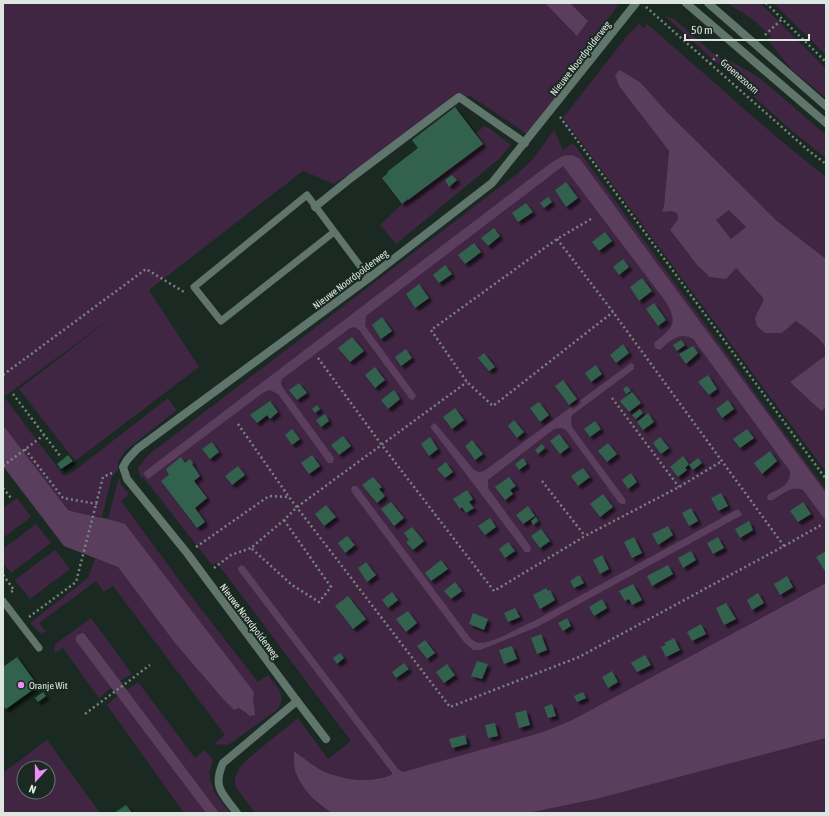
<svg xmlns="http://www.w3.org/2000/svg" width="829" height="816" viewBox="0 0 829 816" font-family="'Asap Condensed',sans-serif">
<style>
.green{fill:#402643;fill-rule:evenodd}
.water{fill:#5b3e5e;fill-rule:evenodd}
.building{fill:#30624d;filter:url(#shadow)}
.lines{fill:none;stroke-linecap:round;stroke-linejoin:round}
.path{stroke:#79857f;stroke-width:2.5;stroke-dasharray:2 3;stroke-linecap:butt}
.service{stroke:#60756b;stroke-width:7}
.pedestrian{stroke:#60756b;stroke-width:8}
.minor{stroke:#60756b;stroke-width:8}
.tertiary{stroke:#60756b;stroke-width:8}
.poi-dot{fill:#ee8cf8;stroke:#1a2922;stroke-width:1.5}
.labels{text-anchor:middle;stroke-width:4;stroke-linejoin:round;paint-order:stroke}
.street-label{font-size:10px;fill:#dde6e1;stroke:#1a2922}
.poi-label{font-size:10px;fill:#dde6e1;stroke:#1a2922;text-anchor:start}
</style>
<defs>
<filter id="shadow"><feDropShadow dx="3.5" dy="3.5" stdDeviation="1" flood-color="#0009"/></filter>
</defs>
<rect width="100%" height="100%" fill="#1a2922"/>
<g class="green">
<path d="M3,3H545L577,35L588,21L570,3H615L618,5L580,59L543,119L530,136L469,95L453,108L445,104L368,161L334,184L303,171L149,290L199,367L75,461L19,389L120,311L4,397L64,476L74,471L168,398L177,410L125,451L118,462V470L112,476L102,517L83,514L68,510L3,425Z"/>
<path d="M727,3H760L826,69V98L791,69L767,39L771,36L752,19Z"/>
<path d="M773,3H826V55Z"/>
<path d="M665,16L674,19L721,60L724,57L760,78L826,135V158L793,132Z"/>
<path d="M639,24L644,28L647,24C707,75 764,129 826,177V259L777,221L667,112L641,83L615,75L619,86L669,151L664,206L662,212L671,211L677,213L678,219L670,231L697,265L726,279L735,267L764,299L782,333L796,321L809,330L825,346L826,355L790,382L821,411L826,408V472L563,118L627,36Z"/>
<path d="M484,126L489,128L511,145L500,158L396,244L380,225Z"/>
<path d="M554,130L563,150L573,143L826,490V583L572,720L543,732L403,772L398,769L391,772V775C370,784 344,780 324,771C313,766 304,758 295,751L318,804L332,813H255L235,786V778L240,767L250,757L298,718L328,759L351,741L224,572L216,563L212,565L143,477L141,479L138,468L148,455L517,174L532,160Z"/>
<path d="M729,209L746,227L731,240L716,220Z"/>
<path d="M119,477L121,485L129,494L121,501L188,592L258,682L268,675C277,687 288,697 277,710L228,745L214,744L225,735L113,586L104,592L96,581L39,623L46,632L40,633L30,623L88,578L95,558L118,567L178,645L224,700L234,710L239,708L246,714L254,715L253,698L121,523L108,519Z"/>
<path d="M17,498L31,517L3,538V508Z"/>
<path d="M36,524L51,543L11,573L3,563V549Z"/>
<path d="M55,550L70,569L30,599L15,580Z"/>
<path d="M91,618L132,674L120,681L86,634L76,636V641L112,687L99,698L63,648L54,653L55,644Z"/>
<path d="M138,682L195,758L205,750L213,760L209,773L214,792L230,813H219L127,690Z"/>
<path d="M118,695L206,813H184L107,705Z"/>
<path d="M826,738V813H528L596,799Z"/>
<path d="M47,740L100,813H3V773ZM24,768H48V792H24Z"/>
</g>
<g class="water">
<path d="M545,3H570L588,21L577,36Z"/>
<path d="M620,70L641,83L667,112L777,221L826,259V350C824,340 804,327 796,321L782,333H765L757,326L755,318L764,299L736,268L726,279L710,277L697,265L670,230L678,219L677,213L671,211L662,212L664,206L669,151L619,86L615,75ZM729,210L746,227L731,239L716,220Z"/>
<path d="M572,155L580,159L826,493V521L804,491C795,483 780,496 772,500H768L767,497L768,495C778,489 791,486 790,471L693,339C679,331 670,341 660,350L655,348L654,343C672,328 679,325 666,302L563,166L366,316L365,326L415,394L416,396L414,399L412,400L409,398L359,330L355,327L350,328L282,379L281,383L283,388L334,458L333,463H328L278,394L270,390L264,392L148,479L143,473L552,162L563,156Z"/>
<path d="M826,355V408L821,411L790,382Z"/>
<path d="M631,363L634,365V369L572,415L571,421L572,427L625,499L626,501L625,504H622L619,503L566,430L561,428L554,429L488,480V488L531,547L530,552H525L431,428V426L434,423L436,424L474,470L479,472L484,471Z"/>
<path d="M3,425L68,510C87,516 106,517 125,524L254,692L253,698L255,715L250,716L239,708L234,710L224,700L175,643L118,567L64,546L3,466Z"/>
<path d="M352,486H357L471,639C474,641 477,643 480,643C495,642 520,627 534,621L738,509L742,514V515L537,627L480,650H473L464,642L351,491Z"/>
<path d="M241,565L244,566L398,769L403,772L543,732L572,720L826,583V738L596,799L528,813H332C316,803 301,789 295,770C294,765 294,757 294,751C304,758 313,766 323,771C344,780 370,784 391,775L392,773L238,570V568Z"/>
<path d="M82,633L85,634L219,813H206L76,641V636Z"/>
</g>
<g class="building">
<path d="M455,107L483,144L408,200V199L402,204L382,178L388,173L387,172L418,148L412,140Z"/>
<path d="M452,175L457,180L449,187L445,180Z"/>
<path d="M566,182L578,198L566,207L555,190Z"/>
<path d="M548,197L552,202L544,208L540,203Z"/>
<path d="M526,203L533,212L518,222L512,213Z"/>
<path d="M494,228L500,236L488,246L481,238Z"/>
<path d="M605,232L612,241L599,251L592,242Z"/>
<path d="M474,243L481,252L465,264L458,255Z"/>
<path d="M623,259L629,267L619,275L613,267Z"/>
<path d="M445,265L452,274L439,283L433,275Z"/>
<path d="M642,278L652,291L639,301L630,287Z"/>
<path d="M419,284L429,298L415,308L406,294Z"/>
<path d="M654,303L666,320L658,326L646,309Z"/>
<path d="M382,317L392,331L381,339L372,325Z"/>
<path d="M352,337L364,351L350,362L338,348Z"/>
<path d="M681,340L685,345L677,351L673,345Z"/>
<path d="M623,344L629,353L616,363L610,355Z"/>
<path d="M693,346L698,353L686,364L679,354Z"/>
<path d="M406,349L412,358L401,366L395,357Z"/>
<path d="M484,353L495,367L489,371L478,358Z"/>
<path d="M596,365L602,374L591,382L585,373Z"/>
<path d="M375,367L385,380L375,388L365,375Z"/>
<path d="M708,375L717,389L709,395L698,382Z"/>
<path d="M563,380L577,399L569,405L555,386Z"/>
<path d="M299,383L307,393L297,400L289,390Z"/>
<path d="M627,386L631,391L626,394L623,389Z"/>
<path d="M394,390L400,399L388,409L381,400Z"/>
<path d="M632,392L641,403L629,412L620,401Z"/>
<path d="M728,400L734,409L722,418L716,409Z"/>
<path d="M270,401L278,412L270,419L267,415L257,423L250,415Z"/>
<path d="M539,402L549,415L540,422L530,408Z"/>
<path d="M317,405L320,409L315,413L312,409Z"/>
<path d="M455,408L464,420L452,429L443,417Z"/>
<path d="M640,409L643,413L636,419L632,415Z"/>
<path d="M648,413L654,422L643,430L637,422Z"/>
<path d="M325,414L329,421L321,427L316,420Z"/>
<path d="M514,420L524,432L517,438L508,426Z"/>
<path d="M595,421L601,429L590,437L584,429Z"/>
<path d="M292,429L300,439L292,445L285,435Z"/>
<path d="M747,429L754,438L740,448L733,439Z"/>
<path d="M559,434L569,447L560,454L550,441Z"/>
<path d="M343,436L351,446L339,455L331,445Z"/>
<path d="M430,437L438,449L429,456L421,444Z"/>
<path d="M660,437L669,448L661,454L653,443Z"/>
<path d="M472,440L483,454L475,460L465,446Z"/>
<path d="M212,442L219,452L210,459L202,449Z"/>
<path d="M608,443L617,454L607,462L598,451Z"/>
<path d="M542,444L545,448L538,454L535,450Z"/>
<path d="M770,451L777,461L762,474L754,463Z"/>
<path d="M68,455L73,461L61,469L57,464Z"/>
<path d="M312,455L320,466L309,474L301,463Z"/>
<path d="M683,456L689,464L685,468L687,470L678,477L670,467Z"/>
<path d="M181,457L185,463L190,459L193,463L192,464L200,476L194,481L207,498L195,508L205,522L197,528L161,481L169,475L166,469Z"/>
<path d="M523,458L527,464L519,470L515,464Z"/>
<path d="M698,458L702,463L693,470L689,465Z"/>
<path d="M446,462L453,472L445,478L437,469Z"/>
<path d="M238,466L245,475L232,485L225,476Z"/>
<path d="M583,468L590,477L578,486L571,476Z"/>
<path d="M631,473L637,482L628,489L622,480Z"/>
<path d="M373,477L382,487L379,489L385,496L377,503L362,485Z"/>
<path d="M509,477L516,486L510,490L513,494L505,500L495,487Z"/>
<path d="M467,490L473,499L469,502L474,508L466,513L462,507L460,509L453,499Z"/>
<path d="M721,493L728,506L718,511L711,498Z"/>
<path d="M603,494L613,507L600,517L590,504Z"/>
<path d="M391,502L404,518L394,526L381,509Z"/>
<path d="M803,502L811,514L798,522L790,511Z"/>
<path d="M326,505L336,517L324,526L315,514Z"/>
<path d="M528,506L535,516L523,524L516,515Z"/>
<path d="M691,508L698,521L689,526L682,513Z"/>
<path d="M536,517L538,521L533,525L531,521Z"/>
<path d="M490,518L496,527L485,535L478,526Z"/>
<path d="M749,521L753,530L740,538L735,529Z"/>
<path d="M668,526L673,535L658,545L652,534Z"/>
<path d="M412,527L424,541L413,550L406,542L409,540L404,533Z"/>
<path d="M541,529L550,541L540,548L531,536Z"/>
<path d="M347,536L355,545L345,553L338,543Z"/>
<path d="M634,537L642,553L632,558L624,542Z"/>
<path d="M718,537L724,548L713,554L707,543Z"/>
<path d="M508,542L515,551L505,558L499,549Z"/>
<path d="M691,551L696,560L683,568L678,558Z"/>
<path d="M826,551V573L816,557Z"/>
<path d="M602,555L609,569L600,574L593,560Z"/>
<path d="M441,560L448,569L431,581L425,573Z"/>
<path d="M366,562L376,575L367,582L358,568Z"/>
<path d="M668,565L673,574L652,586L647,576Z"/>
<path d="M579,575L584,583L574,588L570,581Z"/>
<path d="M787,576L793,587L780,595L774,584Z"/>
<path d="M455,582L462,591L451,599L444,591Z"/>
<path d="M633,584L642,600L632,605L629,599L625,601L619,591Z"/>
<path d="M546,588L548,591L550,590L555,600L540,609L533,595Z"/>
<path d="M392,592L398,600L388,608L382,600Z"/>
<path d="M758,593L764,603L752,610L747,600Z"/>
<path d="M348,596L366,619L353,629L335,606Z"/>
<path d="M602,599L607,608L594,616L589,607Z"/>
<path d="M726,603L736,619L724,625L716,608Z"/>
<path d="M515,608L520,617L508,622L504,613Z"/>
<path d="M408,611L417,623L406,632L396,619Z"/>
<path d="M473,613L488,619L484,630L469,624Z"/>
<path d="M567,618L571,626L563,631L558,623Z"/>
<path d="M701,624L706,634L692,641L687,632Z"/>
<path d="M541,634L547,650L537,654L531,638Z"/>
<path d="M674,638L680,650L666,657L661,647L666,645L664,643Z"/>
<path d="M425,640L435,653L427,659L417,646Z"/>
<path d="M512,646L517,659L504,664L499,650Z"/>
<path d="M340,653L344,658L337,664L333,658Z"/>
<path d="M645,655L651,665L637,672L631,663Z"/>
<path d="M17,657L38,686L6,709L3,706V667Z"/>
<path d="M477,661L488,664L482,679L471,676Z"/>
<path d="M404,663L409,669L396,678L392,672Z"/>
<path d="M447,664L455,675L444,683L436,672Z"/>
<path d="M612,671L618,682L608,688L602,677Z"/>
<path d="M43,692L46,696L38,702L35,698Z"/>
<path d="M583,692L586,698L577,702L574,696Z"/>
<path d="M552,704L556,716L548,718L544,707Z"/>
<path d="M526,710L530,725L519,728L515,713Z"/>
<path d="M495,723L498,736L488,738L485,725Z"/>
<path d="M465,735L467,744L452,748L449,739Z"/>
<path d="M126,805L132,813H114Z"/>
</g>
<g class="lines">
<g class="path">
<path d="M766,3L826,62"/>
<path d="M646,7L809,151L826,164"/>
<path d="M765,35L782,19"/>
<path d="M710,64L719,53"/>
<path d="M560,117L826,479"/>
<path d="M591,219L557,239L431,330L467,382L493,406L613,312"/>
<path d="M318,358L381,444L494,591L585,536L679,487L722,461"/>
<path d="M3,375L146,269L184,292"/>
<path d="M13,394L61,457"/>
<path d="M612,398L679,487"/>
<path d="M238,424L289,497L450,707L579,657L784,546L613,312L557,239"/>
<path d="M25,449L63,498L97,504"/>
<path d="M3,466L44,435"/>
<path d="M542,481L585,536"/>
<path d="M3,488L11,498"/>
<path d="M284,520L331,587L319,602L292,585L251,548L284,520L297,507L467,382"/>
<path d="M784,546L823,524"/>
<path d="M196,547L269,496L289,497"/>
<path d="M214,568L231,555L251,548"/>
<path d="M3,575L14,590L11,592"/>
<path d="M29,617L76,582L103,477L112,473"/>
<path d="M85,714L150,665"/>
</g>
<g class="service">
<path d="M334,232L221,321L194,287L307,195L369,278"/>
<path d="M3,601L39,648"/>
</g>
<path class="pedestrian" d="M315,207L351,178L459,97L525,143"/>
<g class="minor">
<path d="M326,739L297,701L187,553L127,479L123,467L127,460L137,449L369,278L492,183L636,3"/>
<path d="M237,813C223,794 212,788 223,763L297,701"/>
</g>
<g class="tertiary">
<path d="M686,3L826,123"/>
<path d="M708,3L826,106"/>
</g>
</g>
<circle class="poi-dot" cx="21" cy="685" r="4"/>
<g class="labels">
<g class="street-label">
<text transform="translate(580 58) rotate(-52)" y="4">Nieuwe Noordpolderweg</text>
<text transform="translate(740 76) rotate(41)" y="4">Groenezoom</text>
<text transform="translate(350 279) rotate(-37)" y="4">Nieuwe Noordpolderweg</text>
<text transform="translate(250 621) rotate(53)" y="4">Nieuwe Noordpolderweg</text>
</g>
<g class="poi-label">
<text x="29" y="689">Oranje Wit</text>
</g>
</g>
<rect width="829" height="816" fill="none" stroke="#dde6e1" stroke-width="8"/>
<g transform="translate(36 780) rotate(201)"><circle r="19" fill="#1a2922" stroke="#68756e"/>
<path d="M0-3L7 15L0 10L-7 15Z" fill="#ee8cf8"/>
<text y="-6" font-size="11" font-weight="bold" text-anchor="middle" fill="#dde6e1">N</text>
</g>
<path d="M685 34v6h124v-6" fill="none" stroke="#dde6e1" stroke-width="2"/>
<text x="691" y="34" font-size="12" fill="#dde6e1" stroke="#1a2922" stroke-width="3" paint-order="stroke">50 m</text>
</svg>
